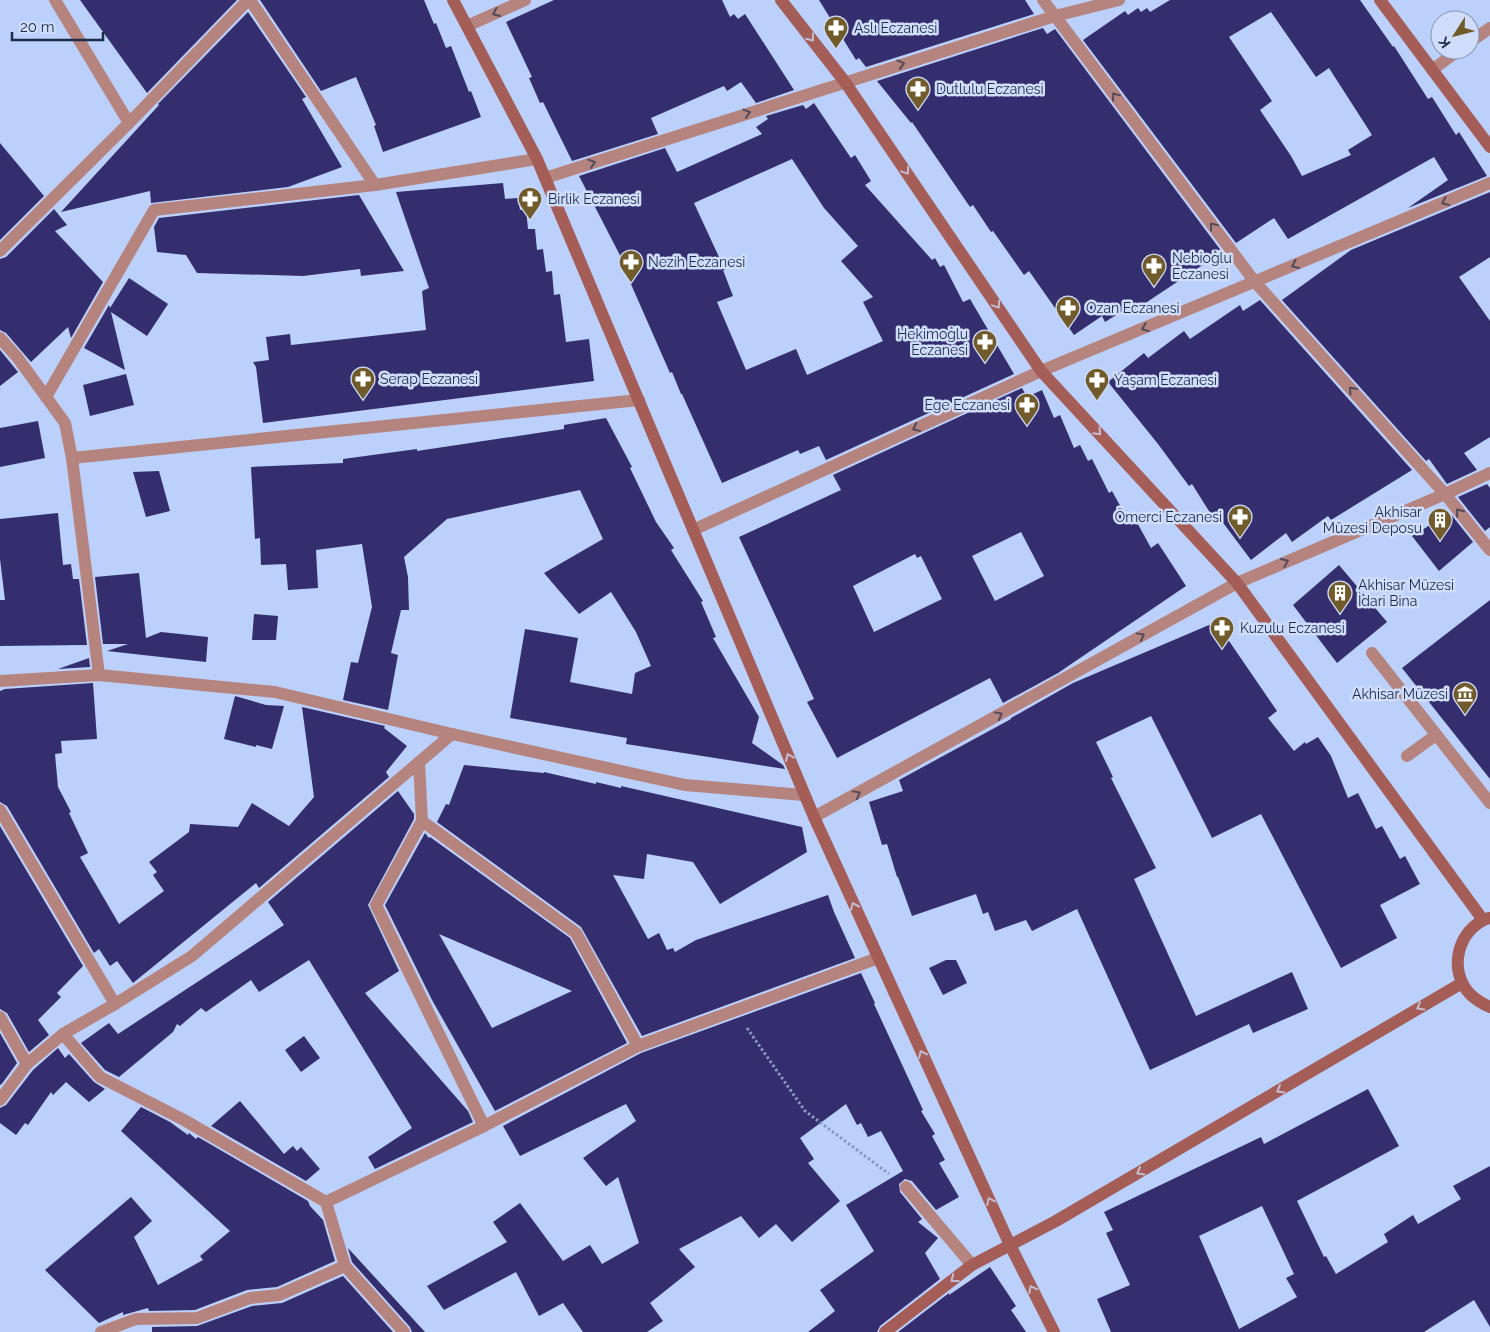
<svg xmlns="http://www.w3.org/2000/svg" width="1490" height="1332" viewBox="0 0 1490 1332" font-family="Raleway,sans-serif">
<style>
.building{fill:#352e6e;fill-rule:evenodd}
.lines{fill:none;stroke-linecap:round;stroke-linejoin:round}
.path{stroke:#889ac0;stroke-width:3;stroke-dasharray:2.5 2.5;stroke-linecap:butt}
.street{stroke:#b6847f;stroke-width:12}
.secondary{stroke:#a55d58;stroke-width:12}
.oneway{stroke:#534a5b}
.oneway2{stroke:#c4bdd2}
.labels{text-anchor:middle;stroke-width:5;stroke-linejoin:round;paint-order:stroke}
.poi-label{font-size:14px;fill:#1e2b47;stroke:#cfddfa;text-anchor:start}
</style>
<rect width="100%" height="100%" fill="#bbd0fb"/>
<g class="building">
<path d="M80,0H237L147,93Z"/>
<path d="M260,0H424L434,24L436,23L446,48L451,46L469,92L471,91L481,117L383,152L374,126L376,125L356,77L321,91Z"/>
<path d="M554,0H722L730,17L734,14L738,19L745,14L794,90L756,103L741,82L727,91L724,86L651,118L658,134L572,161L543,102L540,103L529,78L532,77L506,22Z"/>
<path d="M819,0H1025L1034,14L866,67L859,58L856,60Z"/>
<path d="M1170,0H1360L1393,47L1394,46L1428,99L1432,97L1456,135L1459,132L1487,176L1408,208L1448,180L1434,157L1288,239L1274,218L1236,243L1083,40L1125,11L1128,15L1138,8L1141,12L1147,8L1150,12ZM1271,12L1316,77L1329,68L1372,135L1348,150L1351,155L1302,176L1291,156L1260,110L1272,101L1229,37Z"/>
<path d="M248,12L306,97L302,99L342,167L288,187L151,203L150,191L61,212L159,105L158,104Z"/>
<path d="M1043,28L1047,34L1055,29L1222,252L1135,310L1132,305L1105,322L1102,316L1074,335L1029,271L1024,275L993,231L991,232L973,205L970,207L912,122L911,123L877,81Z"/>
<path d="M814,103L851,158L855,155L871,181L865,185L932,260L935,258L940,267L944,265L963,302L970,299L1014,374L826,460L819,446L800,454L798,450L722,483L682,394H681L672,372L670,373L623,266L625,265L579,176L665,148L677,172L762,134L756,127L768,119L766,116L803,105L806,109ZM792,159L824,208L858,246L841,261L873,297L863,302L883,341L807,375L796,349L746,370L717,302L733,296L723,270H725L694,203Z"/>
<path d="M0,143L44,196L0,240Z"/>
<path d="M503,183L505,199L518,198L520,210L526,209L528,229H535L537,250L543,249L546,272L552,271L554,295L560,294L566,342L589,339L594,381L263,423L256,367L253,362L269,360L266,337L290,334L291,345L426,330L422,291L429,288L396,192Z"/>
<path d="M1490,192V257L1459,277L1490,321V437L1464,453L1477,470L1447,484L1429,459L1426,461L1282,300L1351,250Z"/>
<path d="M359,195L404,271L361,276L360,269L303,276L197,273L186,255L157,252L154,227L159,218Z"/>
<path d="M54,209L67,225L55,231L103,282L71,338L68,327L31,362L6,333L0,330V259L6,257Z"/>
<path d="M129,278L168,304L147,336L111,312L125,370L84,348L109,305L110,308Z"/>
<path d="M1260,300L1412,470L1331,520L1328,516L1292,542L1286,533L1251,560L1218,516L1214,519L1192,484L1189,486L1158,444L1108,382L1144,353L1148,358L1184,331L1190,339L1240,305L1243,311Z"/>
<path d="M0,350L18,372L0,386Z"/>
<path d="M126,374L134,405L90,416L83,385Z"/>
<path d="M1022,388L1027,397L1042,390L1054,418L1060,415L1074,448L1080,445L1088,461L1092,459L1109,493L1112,491L1128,520L1134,517L1151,548L1158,543L1186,586L1058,673L1003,703L990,678L837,758L807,702L814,699L739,537L841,490L833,475ZM1021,532L1044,576L995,601L972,556ZM915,554L917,558L921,556L942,599L874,632L853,586Z"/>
<path d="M606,418L632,467L630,468L656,522L674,548L671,550L703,601L701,602L716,637L713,638L759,717L752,743L783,765L785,769L626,744L627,738L510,718L525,629L578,638L570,682L632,694L635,673L651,666L636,632L611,592L579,614L544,573L603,539L580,490L447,519L404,557L408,577L409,610H401L391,653L398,655L388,710L343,700L351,662L358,663L372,607L362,544L316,550L318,588L288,590L286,564L261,565L260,538L255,539L251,467L343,463V459L417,449V451L564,429V425Z"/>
<path d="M38,421L45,458L0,467V428Z"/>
<path d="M159,471L170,511L146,517L133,472Z"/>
<path d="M1487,484L1490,488V527L1485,531L1458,497Z"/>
<path d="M58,513L63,565L71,564L73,579H79L87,645L0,646V600H5L0,559V519Z"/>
<path d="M1450,513L1473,542L1439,571L1412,536Z"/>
<path d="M1339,565L1387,622L1337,663L1293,605Z"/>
<path d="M139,573L146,638L161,632L208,637L206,662L107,651L128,644H103L95,577Z"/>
<path d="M1490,600V779L1402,668Z"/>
<path d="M254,614L278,616L276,640H252Z"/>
<path d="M1216,622L1277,711L1268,718L1294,751L1305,742L1306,744L1318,737L1331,756L1348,798L1358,793L1376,829L1382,826L1400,859L1405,856L1420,884L1380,905L1397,938L1341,968L1261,814L1212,838L1151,716L1096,742L1113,777L1111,778L1156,868L1134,879L1196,1016L1292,972L1308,1009L1253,1033L1249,1024L1150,1070L1077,909L1032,931L1026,920L995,931L988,912L983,914L976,894L912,916L898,877H897L887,844L882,845L869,802L903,791L899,780L1011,719V718L1073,683Z"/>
<path d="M89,658L90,667L58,669Z"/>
<path d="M93,683L97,739L61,741L62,753L55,754L58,787L71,812L69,813L88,853L80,857L119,924L164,891L153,875L157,872L149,862L189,832L190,824L238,827L252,803L289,826L314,797L302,707L385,726L384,728L407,746L386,772L389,777L259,888L256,883L133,983L117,961L110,966L99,949L94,953L7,806L0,802V691L5,689Z"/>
<path d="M235,696L266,705L284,706L272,749L256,745V747L224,739Z"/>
<path d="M464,765L544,773V772L596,784V782L621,788V786L802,827L807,852L720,904L693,862L647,854L644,879L613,875L648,939L659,933L667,950L673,948L675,952L696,940L828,895L834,912L855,958L642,1036L581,927L437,822L446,804L449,805Z"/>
<path d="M398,791L414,814V819L368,905L399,971L365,993L468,1111L473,1122L375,1169L368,1157L412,1128L309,960L259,992L251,980L206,1012L201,1008L180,1026L177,1024L173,1032L119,1077L105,1070L81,1043L109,1023L118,1034L284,925L268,902Z"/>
<path d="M0,826L83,966L57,993L61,997L38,1020L49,1035L29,1052L7,1013L0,1009Z"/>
<path d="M425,833L429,838L430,837L570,938L627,1043L495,1111L432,1000L385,905ZM439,934L572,991L492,1028Z"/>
<path d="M946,960H956L967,983L943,995L929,968Z"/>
<path d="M861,973L875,1003L874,1004L923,1110L921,1111L935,1134L932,1136L945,1160L939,1163L959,1197L936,1210L912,1181L905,1179L899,1184L900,1192L922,1219L918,1222L938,1238L925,1253L940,1279L880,1326L877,1332H808L835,1311L820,1290L874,1251L846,1205L903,1171L881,1131L868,1137L861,1123L857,1125L846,1104L800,1138L814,1159L808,1163L840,1201L792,1242L776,1224L759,1238L741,1216L679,1249L695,1267L650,1303L663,1321L647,1332H583L563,1303L539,1316L516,1272L444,1310L427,1286L507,1242L493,1222L520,1203L563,1261L590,1245L602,1264L639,1243L618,1177L606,1186L583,1158L636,1121L626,1104L520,1156L503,1126L641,1053Z"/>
<path d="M0,1033L17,1063L1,1085L0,1084Z"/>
<path d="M304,1036L320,1058L301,1072L285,1050Z"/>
<path d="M58,1048L65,1058L69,1054L94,1082L105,1089L89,1102L66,1082L53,1095L51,1092L28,1125L25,1123L16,1135L0,1123V1108L6,1105L33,1070Z"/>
<path d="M1368,1089L1399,1146L1297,1201L1324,1257L1326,1256L1336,1274L1388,1242L1384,1234L1413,1215L1418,1224L1461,1199L1453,1186L1490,1166V1327L1474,1300L1424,1332H1111L1097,1299L1130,1285L1106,1233L1113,1230L1104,1212L1261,1137L1264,1144ZM1262,1206L1294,1274L1286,1278L1297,1297L1239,1329L1199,1236Z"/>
<path d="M240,1101L284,1154L293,1146L297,1151L301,1147L320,1169L306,1181L211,1126Z"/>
<path d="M141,1107L170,1122L188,1135L189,1133L196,1139L198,1137L308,1201L310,1206L323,1220L335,1261L277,1287L247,1290L195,1310L149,1311L148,1308L123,1315V1312L99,1323L45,1270L131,1197L152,1221L134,1237L158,1285L203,1260L200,1256L230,1231L121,1131Z"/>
<path d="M348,1248L425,1332H412L410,1327L352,1262Z"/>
<path d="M990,1267L1016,1306L1011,1310L1026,1332H898L949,1293V1295Z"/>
<path d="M343,1276L393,1332H152V1327L197,1326L252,1306L282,1303Z"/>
</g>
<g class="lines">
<path class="path" d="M747,1028L805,1111L889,1174"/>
<g class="street">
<path d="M55,0L129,123"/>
<path d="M250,0L375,185"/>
<path d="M1043,0L1255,282L1445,494L1490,550"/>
<path d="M467,26L525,0"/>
<path d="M1470,42L1490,28"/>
<path d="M1432,70L1459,50"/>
<path d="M545,178L1055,16L1119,0"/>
<path d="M0,251L129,123L248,0"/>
<path d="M0,338L17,357L65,423L72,458L99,675"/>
<path d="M46,397L154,210L375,185L537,159"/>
<path d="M72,458L639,400"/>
<path d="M693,530L1041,371L1490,183"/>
<path d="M1372,653L1490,803"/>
<path d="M0,681L99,675L275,692L452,734L685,785L804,795"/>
<path d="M1407,756L1436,735"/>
<path d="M419,762L422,821L376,905L484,1126"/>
<path d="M0,810L115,1004"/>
<path d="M814,817L1237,583L1445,494L1490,473"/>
<path d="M422,821L576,933L638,1046"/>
<path d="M0,1017L27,1064"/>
<path d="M63,1034L100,1077L184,1120L326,1202L345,1266L404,1332"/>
<path d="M0,1100L27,1064L63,1034L115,1004L192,956L452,734"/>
<path d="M906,1187L972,1265"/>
<path d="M326,1202L484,1126L638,1046L878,958"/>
<path d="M101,1332L136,1319L197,1318L250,1298L279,1295L345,1266"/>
</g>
<g class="secondary">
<path d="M453,0L537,159L814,817L1010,1245L1054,1332"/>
<path d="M781,0L845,82L1041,371L1237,583L1483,920"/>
<path d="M1380,0L1490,147"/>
<path d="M1489,918C1458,928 1447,970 1470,994C1476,1000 1483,1004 1490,1007"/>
<path d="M885,1332L972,1265L1056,1221L1462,983"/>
</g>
</g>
<defs><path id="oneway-chevron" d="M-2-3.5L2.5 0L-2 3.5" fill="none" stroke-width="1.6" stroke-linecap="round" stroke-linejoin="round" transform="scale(1.25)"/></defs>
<g class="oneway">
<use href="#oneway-chevron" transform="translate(496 13) rotate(156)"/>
<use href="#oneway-chevron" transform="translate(901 64) rotate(-17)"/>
<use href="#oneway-chevron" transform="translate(1115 96) rotate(-127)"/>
<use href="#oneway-chevron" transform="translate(747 113) rotate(-18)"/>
<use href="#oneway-chevron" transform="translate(592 163) rotate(-18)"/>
<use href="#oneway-chevron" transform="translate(1445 202) rotate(157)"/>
<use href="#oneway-chevron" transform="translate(1213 226) rotate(-127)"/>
<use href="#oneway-chevron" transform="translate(1295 265) rotate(157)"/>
<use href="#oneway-chevron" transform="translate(1145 328) rotate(158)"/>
<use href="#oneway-chevron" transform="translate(1352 390) rotate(-132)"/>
<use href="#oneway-chevron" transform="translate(916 428) rotate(155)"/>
<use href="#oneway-chevron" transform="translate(1459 512) rotate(-129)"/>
<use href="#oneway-chevron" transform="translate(1285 562) rotate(-23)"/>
<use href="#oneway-chevron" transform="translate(1141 636) rotate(-29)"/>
<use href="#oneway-chevron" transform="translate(999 715) rotate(-29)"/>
<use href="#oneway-chevron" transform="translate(857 794) rotate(-29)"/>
</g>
<g class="oneway2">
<use href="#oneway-chevron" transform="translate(811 38) rotate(52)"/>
<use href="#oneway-chevron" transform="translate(906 171) rotate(56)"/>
<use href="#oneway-chevron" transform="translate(997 305) rotate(56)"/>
<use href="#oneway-chevron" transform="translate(1098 432) rotate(47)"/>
<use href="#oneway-chevron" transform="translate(789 757) rotate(-113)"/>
<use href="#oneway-chevron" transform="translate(854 906) rotate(-114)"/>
<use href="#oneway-chevron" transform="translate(1420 1007) rotate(150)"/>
<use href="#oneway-chevron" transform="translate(922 1054) rotate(-115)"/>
<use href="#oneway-chevron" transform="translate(1280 1090) rotate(150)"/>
<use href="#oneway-chevron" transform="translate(1140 1172) rotate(150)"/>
<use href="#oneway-chevron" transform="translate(990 1201) rotate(-115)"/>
<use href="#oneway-chevron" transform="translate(954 1279) rotate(142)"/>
<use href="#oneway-chevron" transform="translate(1032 1289) rotate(-117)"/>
</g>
<defs>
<symbol id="pharmacy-pin" viewBox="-11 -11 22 30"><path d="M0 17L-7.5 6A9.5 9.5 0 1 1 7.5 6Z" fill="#715b2b" stroke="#cfddfa"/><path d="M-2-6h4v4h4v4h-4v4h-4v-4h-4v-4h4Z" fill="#fff"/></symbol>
<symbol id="building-pin" viewBox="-11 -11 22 30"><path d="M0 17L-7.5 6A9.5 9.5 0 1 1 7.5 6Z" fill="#715b2b" stroke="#cfddfa"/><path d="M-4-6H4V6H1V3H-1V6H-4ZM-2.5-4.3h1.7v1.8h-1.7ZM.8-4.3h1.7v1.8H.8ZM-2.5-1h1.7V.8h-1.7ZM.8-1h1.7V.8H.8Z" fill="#fff"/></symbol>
<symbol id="museum-pin" viewBox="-11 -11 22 30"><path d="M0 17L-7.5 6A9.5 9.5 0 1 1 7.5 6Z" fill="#715b2b" stroke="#cfddfa"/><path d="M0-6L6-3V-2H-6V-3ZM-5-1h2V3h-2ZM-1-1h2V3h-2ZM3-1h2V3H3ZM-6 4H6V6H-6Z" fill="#fff"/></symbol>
</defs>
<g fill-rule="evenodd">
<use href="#pharmacy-pin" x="822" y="14" width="28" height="38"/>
<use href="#pharmacy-pin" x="904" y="75" width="28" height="38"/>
<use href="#pharmacy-pin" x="516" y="185" width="28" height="38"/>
<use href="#pharmacy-pin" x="617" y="248" width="28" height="38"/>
<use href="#pharmacy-pin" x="1140" y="252" width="28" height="38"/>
<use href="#pharmacy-pin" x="1054" y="294" width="28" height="38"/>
<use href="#pharmacy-pin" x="971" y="328" width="28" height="38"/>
<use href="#pharmacy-pin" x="349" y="365" width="28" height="38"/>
<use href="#pharmacy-pin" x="1083" y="366" width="28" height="38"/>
<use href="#pharmacy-pin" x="1013" y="391" width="28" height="38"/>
<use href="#pharmacy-pin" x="1226" y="503" width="28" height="38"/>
<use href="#building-pin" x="1426" y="506" width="28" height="38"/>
<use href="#building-pin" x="1326" y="579" width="28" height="38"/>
<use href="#pharmacy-pin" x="1208" y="614" width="28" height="38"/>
<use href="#museum-pin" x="1451" y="680" width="28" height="38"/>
</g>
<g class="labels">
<g class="poi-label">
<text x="854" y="33">Aslı Eczanesi</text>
<text x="936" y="94">Dutlulu Eczanesi</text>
<text x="548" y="204">Birlik Eczanesi</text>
<text x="1172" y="263">Nebioğlu<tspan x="1172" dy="16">Eczanesi</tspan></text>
<text x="648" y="267">Nezih Eczanesi</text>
<text x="1086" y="313">Ozan Eczanesi</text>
<text x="968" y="339" text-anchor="end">Hekimoğlu<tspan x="968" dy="16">Eczanesi</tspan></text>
<text x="380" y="384">Serap Eczanesi</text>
<text x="1114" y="385">Yaşam Eczanesi</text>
<text x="1010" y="410" text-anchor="end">Ege Eczanesi</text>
<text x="1422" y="517" text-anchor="end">Akhisar<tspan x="1422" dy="16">Müzesi Deposu</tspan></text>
<text x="1222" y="522" text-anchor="end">Ömerci Eczanesi</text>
<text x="1358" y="590">Akhisar Müzesi<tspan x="1358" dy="16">İdari Bina</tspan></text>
<text x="1240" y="633">Kuzulu Eczanesi</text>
<text x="1448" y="699" text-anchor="end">Akhisar Müzesi</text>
</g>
</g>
<g transform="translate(1455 35) rotate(234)"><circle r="24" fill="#cfddfa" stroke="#8896b2"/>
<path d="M0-4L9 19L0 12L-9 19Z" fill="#715b2b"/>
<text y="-8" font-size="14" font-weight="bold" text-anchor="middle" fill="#1e2b47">K</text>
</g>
<path d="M12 32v8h91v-8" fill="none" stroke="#1e2b47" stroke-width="2.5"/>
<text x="20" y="32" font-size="15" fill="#1e2b47" stroke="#cfddfa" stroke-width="4" paint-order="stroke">20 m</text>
</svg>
